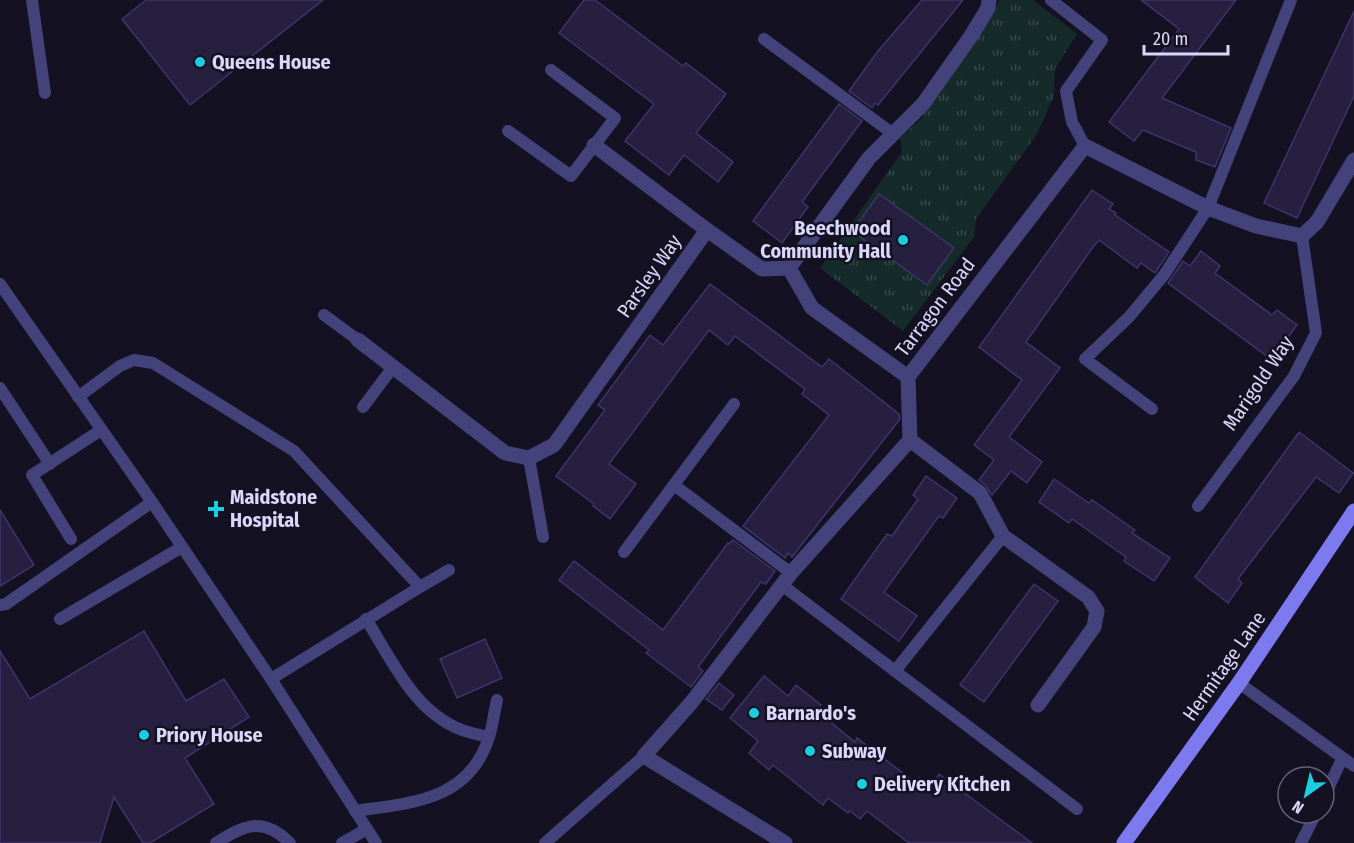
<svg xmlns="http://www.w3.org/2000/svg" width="1354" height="843" viewBox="0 0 1354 843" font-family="'Fira Sans Condensed',sans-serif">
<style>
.park{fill:url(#park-tufts)}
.building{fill:#261f40;stroke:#3f346a;stroke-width:1.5}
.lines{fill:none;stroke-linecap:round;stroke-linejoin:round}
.lane{stroke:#44427b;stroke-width:12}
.street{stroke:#44427b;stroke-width:15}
.secondary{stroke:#7d79ee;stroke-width:15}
.poi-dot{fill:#1ccce0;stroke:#141122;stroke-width:2}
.labels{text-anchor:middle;stroke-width:5;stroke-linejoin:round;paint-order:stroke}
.poi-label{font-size:20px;font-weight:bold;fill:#dbd7fa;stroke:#141122;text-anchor:start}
.street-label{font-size:20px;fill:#dbd7fa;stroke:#141122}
</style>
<defs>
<pattern id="park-tufts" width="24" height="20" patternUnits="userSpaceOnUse" patternTransform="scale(1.5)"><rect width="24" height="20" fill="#152b2a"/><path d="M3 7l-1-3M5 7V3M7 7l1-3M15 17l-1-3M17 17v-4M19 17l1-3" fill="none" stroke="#36494a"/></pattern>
</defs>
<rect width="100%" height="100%" fill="#141122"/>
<path class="park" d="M1000,0H1033L1077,34L1055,69L1054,96L1037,134L976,219L974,237L903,331L820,268L902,152L900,138L921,119Z"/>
<g class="building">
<path d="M146,0H323L190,105L122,19Z"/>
<path d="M584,0H595L683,66L686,63L726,94L696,133L733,162L718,182L684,155L669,175L625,141L654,104L559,33Z"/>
<path d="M922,0H963L878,105L875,103L872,108L849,91L878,51Z"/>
<path d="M1141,0H1236L1162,98L1231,128L1215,167L1196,160V152L1143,130L1134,141L1109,122L1179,29Z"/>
<path d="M1354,11V96L1297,218L1264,203Z"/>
<path d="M839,104L862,121L802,202L808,207L782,243L753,221Z"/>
<path d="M1092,190L1113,204L1109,209L1116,213L1115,215L1169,252L1155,273L1141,263L1137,268L1099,240L1093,247L1026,342L1060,368L1009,437L1042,462L1027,483L1011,471L992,495L986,486L979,480L994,460L974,445L1022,380L979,347Z"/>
<path d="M879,194L954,248L927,285L852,231Z"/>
<path d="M1201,251L1220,266L1215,273L1272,315L1277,310L1297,325L1272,360L1168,283L1183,261L1190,266Z"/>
<path d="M710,284L822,367L829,359L899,414L900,419L792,557L788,553L785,558L743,526L829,415L802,394L805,389L735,336L728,345L709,330L609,464L636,484L610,519L593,506L594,504L556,476L605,410L598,405L650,335L663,345Z"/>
<path d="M1299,432L1353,473L1339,493L1316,477L1238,579L1242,583L1228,603L1195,577Z"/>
<path d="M926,476L957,498L943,518L939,516L884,592L917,616L899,641L841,599L887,534L892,536L918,499L913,495Z"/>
<path d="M1054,479L1089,503L1092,500L1135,530L1132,533L1170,558L1154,581L1124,561L1126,557L1072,519L1069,523L1039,502Z"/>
<path d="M0,510L34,565L0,586Z"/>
<path d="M733,540L775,571L766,584L761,582L698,667L703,671L691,687L646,653L649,650L559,580L574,561L663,630L728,543L729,544Z"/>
<path d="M1034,584L1058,601L984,702L960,685Z"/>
<path d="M144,631L186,701L224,679L249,717L185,758L214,804L150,843H143L114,797L100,843H0V651L30,699Z"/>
<path d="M485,639L502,678L457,698L440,659Z"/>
<path d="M764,676L788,696L796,685L821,705L817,711L855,742L857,738L916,783L919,778L930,787L939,774L1032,843H909L867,811L860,819L850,811L848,813L828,798L823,805L773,765L769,770L749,753L758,741L730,718Z"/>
<path d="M719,683L734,695L722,710L706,699Z"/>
</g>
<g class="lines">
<g class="lane">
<path d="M32,0L45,93"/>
<path d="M1051,0L1102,40L1066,91L1072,122L1085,146"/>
<path d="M764,39L892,133"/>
<path d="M508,131L571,176L615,118L551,70"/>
<path d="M0,284L152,502L271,679L376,843"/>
<path d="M324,315L358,340"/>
<path d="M0,388L50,464"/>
<path d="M78,397L120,366L134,360L153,363L294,451L420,587L271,679"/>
<path d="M363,407L393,367"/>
<path d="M1152,409L1085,359L1129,317L1164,275L1208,208L1291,0"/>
<path d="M529,458L543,537"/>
<path d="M674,485L791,573"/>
<path d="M1198,506L1294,376L1316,333L1302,236"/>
<path d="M71,539L32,475L101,430"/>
<path d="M624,552L734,404"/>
<path d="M782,585L895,671L1003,536"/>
<path d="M420,587L449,570"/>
<path d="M0,605L6,604L152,502"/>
<path d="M60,619L182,547"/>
<path d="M366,619C392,660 414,712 462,730C470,733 480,735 489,737"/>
<path d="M895,671L1077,809"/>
<path d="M1239,683L1354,766"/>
<path d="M1324,797L1342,759"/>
<path d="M355,811C411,803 469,801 489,737C493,725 494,712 497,700"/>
<path d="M216,843C244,825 263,816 290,843"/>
<path d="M342,843L367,829"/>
<path d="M545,843L644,756"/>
<path d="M1301,843L1316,813"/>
</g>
<g class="street">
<path d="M594,145L707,230"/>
<path d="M789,268L869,158L923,104L971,36L988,8L989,0"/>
<path d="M789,268L812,308L908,377"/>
<path d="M358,340L505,453L529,458L554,445L707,230L762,269L789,268"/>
<path d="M910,440L980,493L1003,536L1088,597L1097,611L1094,627L1038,705"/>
<path d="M785,843L644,756L691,703L791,573L910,440L908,377L1085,146L1208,208L1256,226L1302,236L1317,222L1354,160"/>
</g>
<path class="secondary" d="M1124,843L1239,683L1354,511"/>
</g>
<g class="poi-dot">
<circle cx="200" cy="62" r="6"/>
<circle cx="903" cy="240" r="6"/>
<path d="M213 500h6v6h6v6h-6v6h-6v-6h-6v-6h6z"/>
<circle cx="754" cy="713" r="6"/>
<circle cx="144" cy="735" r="6"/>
<circle cx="810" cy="751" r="6"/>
<circle cx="862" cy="784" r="6"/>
</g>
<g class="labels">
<g class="poi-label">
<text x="212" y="69">Queens House</text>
<text x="891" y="235" text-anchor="end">Beechwood<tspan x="891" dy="23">Community Hall</tspan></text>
<text x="230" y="504">Maidstone<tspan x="230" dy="23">Hospital</tspan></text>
<text x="766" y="720">Barnardo's</text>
<text x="156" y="742">Priory House</text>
<text x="822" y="758">Subway</text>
<text x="874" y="791">Delivery Kitchen</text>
</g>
<g class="street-label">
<text transform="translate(649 276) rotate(-55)" y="7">Parsley Way</text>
<text transform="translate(935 307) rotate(-53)" y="7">Tarragon Road</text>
<text transform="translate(1258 383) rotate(-56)" y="7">Marigold Way</text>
<text transform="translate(1224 666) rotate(-55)" y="7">Hermitage Lane</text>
</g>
</g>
<g transform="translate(1306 795) rotate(214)"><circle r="28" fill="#141122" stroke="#646078" stroke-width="1.5"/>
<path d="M0-4.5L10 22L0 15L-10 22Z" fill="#1ccce0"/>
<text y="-9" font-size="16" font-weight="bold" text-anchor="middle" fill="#dbd7fa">N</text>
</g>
<path d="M1144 45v9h84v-9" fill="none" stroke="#dbd7fa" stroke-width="3"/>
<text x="1153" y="45" font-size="18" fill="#dbd7fa" stroke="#141122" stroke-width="4.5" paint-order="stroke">20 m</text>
</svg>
